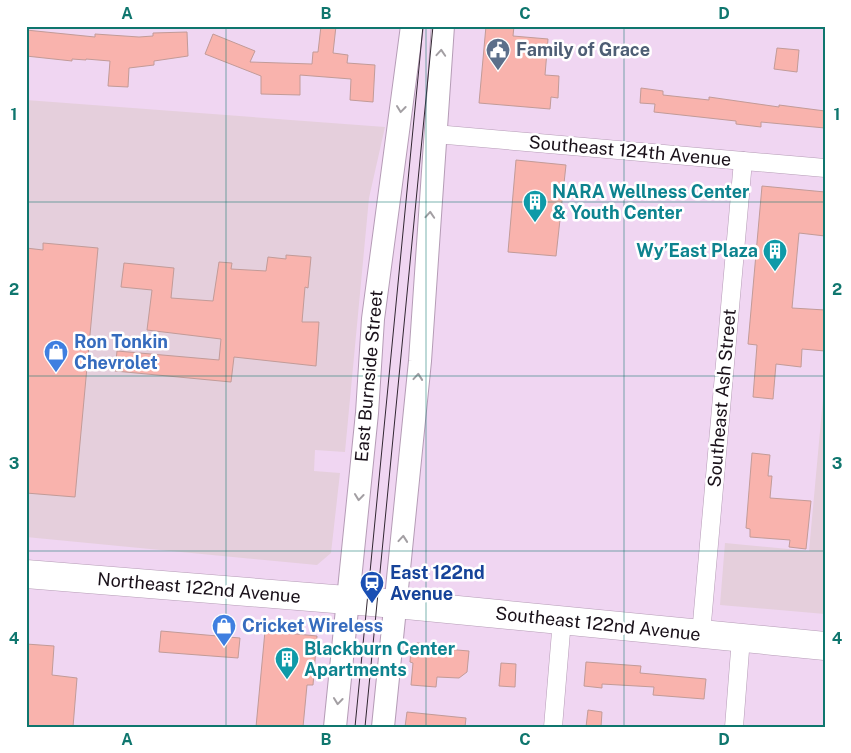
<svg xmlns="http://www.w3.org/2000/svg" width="851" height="753" viewBox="0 0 851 753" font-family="'Public Sans',sans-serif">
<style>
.commercial{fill:#e5cfdc}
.building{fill:#f9b3ad;stroke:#c29b98}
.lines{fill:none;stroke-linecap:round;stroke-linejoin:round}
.minor-casing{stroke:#b59cb6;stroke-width:19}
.tertiary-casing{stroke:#b59cb6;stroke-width:24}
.primary-casing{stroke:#b59cb6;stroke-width:29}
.minor{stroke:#fff;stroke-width:18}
.tertiary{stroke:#fff;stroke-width:22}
.primary{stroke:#fff;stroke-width:28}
.tram{stroke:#322732;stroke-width:1}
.oneway{stroke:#a39fa3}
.grid{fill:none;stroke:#0f766e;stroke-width:1;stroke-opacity:0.55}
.labels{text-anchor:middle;stroke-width:5;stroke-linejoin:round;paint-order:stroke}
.service-label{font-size:18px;font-weight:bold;fill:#4e5e75;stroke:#fff;text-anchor:start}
.street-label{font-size:18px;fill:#191019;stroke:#fff}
.culture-label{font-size:18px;font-weight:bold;fill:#0d838f;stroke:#fff;text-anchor:start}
.shop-label{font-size:18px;font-weight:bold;fill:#366cbe;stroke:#fff;text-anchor:start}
.transit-label{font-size:18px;font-weight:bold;fill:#164399;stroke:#fff;text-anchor:start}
.neatline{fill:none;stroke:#0f766e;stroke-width:2}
.grid-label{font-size:16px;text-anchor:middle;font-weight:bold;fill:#0f766e}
</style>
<rect width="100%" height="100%" fill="#f0d6f2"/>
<g class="commercial">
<path d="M26,100L385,127L369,198L345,452L315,450L314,471L340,473L331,553L317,565L26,537Z"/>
<path d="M825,377V614L720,605L725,543L809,551Z"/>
</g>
<g class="building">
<path d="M321,26H336L333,53L348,55L347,63L375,65L373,102L350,100L351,79L300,75V95L261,94V76L205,54L213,34L255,51L250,62L312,64L313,52H318Z"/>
<path d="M486,26H514L513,36L548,39L545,75L559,76L558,98L551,97L550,109L479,103Z"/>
<path d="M26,30L95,37V34L139,37L153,36V33L187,32L188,56L154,61V65L129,68L128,87L108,86L110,61L86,59V60L72,59V61L26,56Z"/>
<path d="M777,48L799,50L797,72L774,69Z"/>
<path d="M641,88L663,91V95L709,100V97L779,107V105L825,111V128L761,122V127L736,124V121L654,112L655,104L640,103Z"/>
<path d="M516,160L566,165L556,256L508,252Z"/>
<path d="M762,186L825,192V236L799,233L792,308L825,310V351L802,349L801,367L776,364L773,399L753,397L757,345L748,344Z"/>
<path d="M43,243L98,248L75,497L26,493V248L43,250Z"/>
<path d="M286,255L311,257L308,288L305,287L302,322H319L316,366L234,357L231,382L115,371L117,351L219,360L221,339L147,330L152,290L121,287L124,263L174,268L171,298L213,301L219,262L232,263L231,269L266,271L268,257L286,259Z"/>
<path d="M752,453L770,455L768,476H772L770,498L811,501L806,549L789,547L790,540L750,537V529L746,528Z"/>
<path d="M161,631L240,638L238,658L159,652Z"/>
<path d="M265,631L317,636L313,685H307L303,727H256Z"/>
<path d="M417,643L446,645L445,649L469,651L467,672L459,678L437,677L436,687L411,685L413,663L410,662L411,648Z"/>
<path d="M26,644L54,646L52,675L77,678L73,727H26Z"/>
<path d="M586,662L641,666L640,673L706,679L704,699L653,695L654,687L602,684V688L584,686Z"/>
<path d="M501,663L516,664L515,687L499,686Z"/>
<path d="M588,710L602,712L601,727H586Z"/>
<path d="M407,712L466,718L465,727H405Z"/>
</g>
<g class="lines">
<defs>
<g id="minor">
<path d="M435,134L825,168"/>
<path d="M701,634L743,161"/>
<path d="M553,727L562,620"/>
<path d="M734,727L741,638"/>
</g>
<g id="tertiary">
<path d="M335,727L367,413L373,319L412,26"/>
<path d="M383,727L420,361L443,26"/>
</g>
<path id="primary" d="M26,574L396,604L825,646"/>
</defs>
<use href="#minor" class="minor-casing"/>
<use href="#tertiary" class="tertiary-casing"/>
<use href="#primary" class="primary-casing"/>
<use href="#minor" class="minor"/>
<use href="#tertiary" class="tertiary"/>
<use href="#primary" class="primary"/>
<g class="tram">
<path d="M355,727L423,26"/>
<path d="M365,727L433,26"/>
</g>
</g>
<defs><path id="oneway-chevron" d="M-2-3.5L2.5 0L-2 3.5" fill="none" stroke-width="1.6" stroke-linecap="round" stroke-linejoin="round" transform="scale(1.25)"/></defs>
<g class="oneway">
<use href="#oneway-chevron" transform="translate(441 53) rotate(-86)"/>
<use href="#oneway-chevron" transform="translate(401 109) rotate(97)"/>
<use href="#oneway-chevron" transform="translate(430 215) rotate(-86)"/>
<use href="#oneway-chevron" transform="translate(418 377) rotate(-85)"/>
<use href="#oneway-chevron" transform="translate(359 497) rotate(96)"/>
<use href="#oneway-chevron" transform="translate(403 539) rotate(-85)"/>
<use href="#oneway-chevron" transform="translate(338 701) rotate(96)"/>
</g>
<path class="grid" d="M226,26V727M426,26V727M624,26V727M26,202H825M26,376H825M26,551H825"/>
<defs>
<symbol id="civic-pin" viewBox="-11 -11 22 30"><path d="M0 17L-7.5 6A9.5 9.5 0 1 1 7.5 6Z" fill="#5c6f8a" stroke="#fff"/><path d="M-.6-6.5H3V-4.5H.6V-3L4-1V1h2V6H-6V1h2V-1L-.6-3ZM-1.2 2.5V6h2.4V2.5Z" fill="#fff"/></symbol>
<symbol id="building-pin" viewBox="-11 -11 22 30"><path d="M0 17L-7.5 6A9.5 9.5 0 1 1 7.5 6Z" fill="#0f9aa8" stroke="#fff"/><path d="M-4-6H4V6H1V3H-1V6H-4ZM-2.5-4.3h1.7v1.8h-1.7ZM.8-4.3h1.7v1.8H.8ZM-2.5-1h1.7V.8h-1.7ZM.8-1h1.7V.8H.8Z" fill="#fff"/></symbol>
<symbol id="shop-pin" viewBox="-11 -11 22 30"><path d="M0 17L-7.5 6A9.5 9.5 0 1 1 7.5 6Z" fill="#3f7fe0" stroke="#fff"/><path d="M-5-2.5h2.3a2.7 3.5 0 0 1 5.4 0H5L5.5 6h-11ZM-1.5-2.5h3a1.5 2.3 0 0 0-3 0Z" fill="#fff"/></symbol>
<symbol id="station-pin" viewBox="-11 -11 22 30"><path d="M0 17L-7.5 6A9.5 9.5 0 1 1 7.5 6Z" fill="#1a4fb4" stroke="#fff"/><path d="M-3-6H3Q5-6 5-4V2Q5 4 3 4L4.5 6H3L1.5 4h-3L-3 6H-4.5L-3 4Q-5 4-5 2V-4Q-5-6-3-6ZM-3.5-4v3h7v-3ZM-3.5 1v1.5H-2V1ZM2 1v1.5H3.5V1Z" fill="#fff"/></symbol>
</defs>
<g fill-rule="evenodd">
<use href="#civic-pin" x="484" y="36" width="28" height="38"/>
<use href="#building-pin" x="521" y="188" width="28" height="38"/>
<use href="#building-pin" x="761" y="237" width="28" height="38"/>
<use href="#shop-pin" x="42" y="338" width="28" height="38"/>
<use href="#station-pin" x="358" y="569" width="28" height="38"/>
<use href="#shop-pin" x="210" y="612" width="28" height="38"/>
<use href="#building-pin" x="273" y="645" width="28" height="38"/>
</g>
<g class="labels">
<g class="service-label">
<text x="516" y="56">Family of Grace</text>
</g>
<g class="street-label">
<text transform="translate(630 151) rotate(5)" y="6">Southeast 124th Avenue</text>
<text transform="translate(369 376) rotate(-85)" y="6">East Burnside Street</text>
<text transform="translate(722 398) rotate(-85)" y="6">Southeast Ash Street</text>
<text transform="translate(199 588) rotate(5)" y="6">Northeast 122nd Avenue</text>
<text transform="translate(598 624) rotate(6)" y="6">Southeast 122nd Avenue</text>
</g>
<g class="culture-label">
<text x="552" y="198">NARA Wellness Center<tspan x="552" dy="21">&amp; Youth Center</tspan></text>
<text x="758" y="257" text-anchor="end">Wy’East Plaza</text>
<text x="304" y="655">Blackburn Center<tspan x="304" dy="21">Apartments</tspan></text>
</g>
<g class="shop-label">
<text x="74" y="348">Ron Tonkin<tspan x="74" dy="21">Chevrolet</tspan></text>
<text x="242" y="632">Cricket Wireless</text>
</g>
<g class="transit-label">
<text x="390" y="579">East 122nd<tspan x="390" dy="21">Avenue</tspan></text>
</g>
</g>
<rect width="851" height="753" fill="none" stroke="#ffffff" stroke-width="55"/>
<rect x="28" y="28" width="796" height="698" class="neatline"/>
<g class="grid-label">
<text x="127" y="19">A</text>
<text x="326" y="19">B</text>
<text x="525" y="19">C</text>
<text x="724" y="19">D</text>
<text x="14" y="120">1</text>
<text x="837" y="120">1</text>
<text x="14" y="295">2</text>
<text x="837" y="295">2</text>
<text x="14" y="469">3</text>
<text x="837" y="469">3</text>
<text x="14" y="644">4</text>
<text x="837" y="644">4</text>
<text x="127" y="745">A</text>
<text x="326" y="745">B</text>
<text x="525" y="745">C</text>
<text x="724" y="745">D</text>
</g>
</svg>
